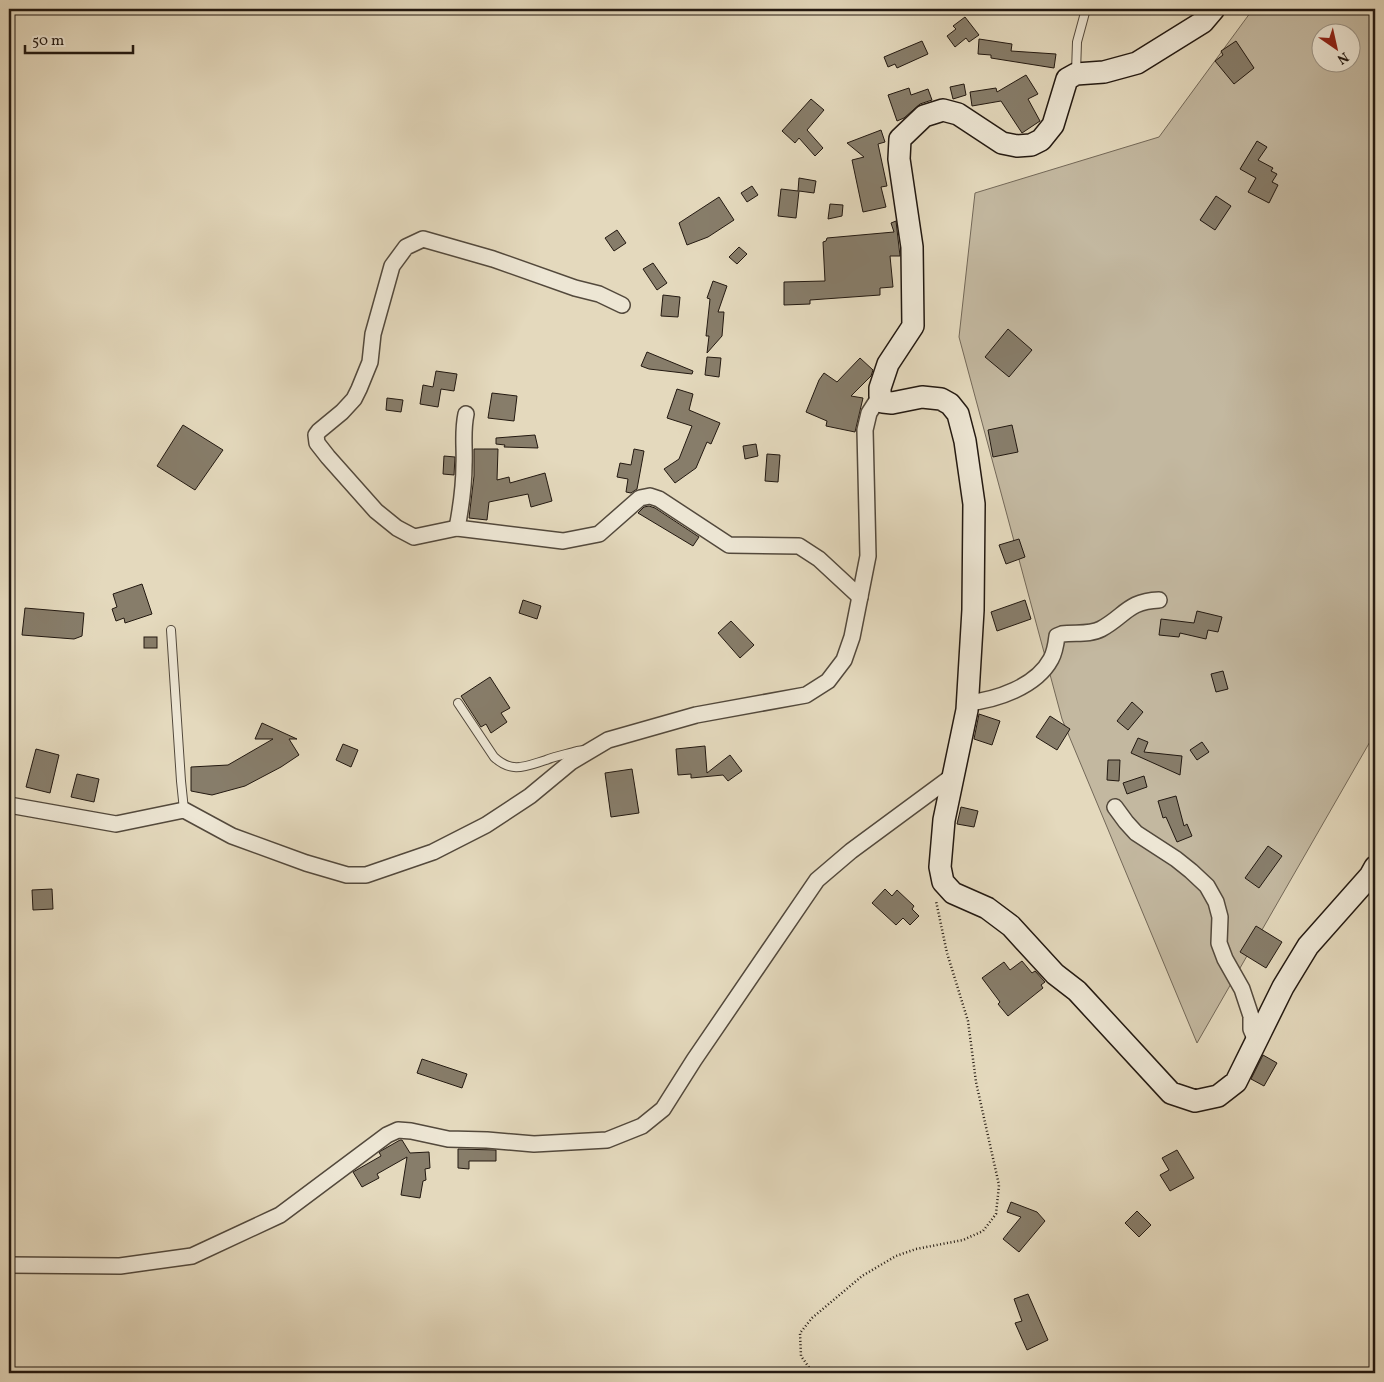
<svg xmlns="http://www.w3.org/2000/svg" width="1384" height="1382" viewBox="0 0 1384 1382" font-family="Vollkorn,serif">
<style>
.green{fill:#c3b8a0;stroke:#736858;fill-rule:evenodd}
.building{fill:#877d6a;stroke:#231911}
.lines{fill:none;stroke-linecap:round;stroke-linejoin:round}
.lane-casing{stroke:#53493c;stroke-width:10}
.street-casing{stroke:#53493c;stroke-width:18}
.secondary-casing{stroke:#231911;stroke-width:24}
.path{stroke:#231911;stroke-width:2.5;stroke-dasharray:1 2.5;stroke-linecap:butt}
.lane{stroke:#ede6d4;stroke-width:8}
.street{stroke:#ede6d4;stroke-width:15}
.secondary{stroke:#ede6d4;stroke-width:21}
</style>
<rect width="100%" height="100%" fill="#e4d9bd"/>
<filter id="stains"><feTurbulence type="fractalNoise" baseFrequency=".004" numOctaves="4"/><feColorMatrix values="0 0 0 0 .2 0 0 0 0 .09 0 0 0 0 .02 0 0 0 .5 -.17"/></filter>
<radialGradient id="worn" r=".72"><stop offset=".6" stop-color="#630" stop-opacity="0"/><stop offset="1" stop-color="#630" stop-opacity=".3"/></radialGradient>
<path class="green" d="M1253,9H1375V733L1197,1043L1062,719L959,337L975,193L1159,137ZM1322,32H1352V62H1322Z"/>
<g class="building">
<path d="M965,17L979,35L969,42L966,38L955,47L947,36L956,29L953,26Z"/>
<path d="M979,39L1012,44L1011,51L1056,54L1054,68L991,58V55L978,54Z"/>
<path d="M922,41L928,54L897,68L895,64L888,67L884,57Z"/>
<path d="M1236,41L1254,68L1234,84L1215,61L1223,55L1221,51Z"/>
<path d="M1026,75L1038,94L1028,99L1040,121L1022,133L1001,101L972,106L970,92L996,88L997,92Z"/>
<path d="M964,84L966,95L953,99L950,87Z"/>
<path d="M909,88L911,95L928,89L932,100L920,104L904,118L897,121L888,95Z"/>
<path d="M811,99L824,110L807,130L823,148L815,156L799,138L795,143L782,131Z"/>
<path d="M881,130L885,142L878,144L887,186L881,187L886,207L863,212L852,160L864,157L847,143Z"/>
<path d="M1257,141L1267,147L1258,160L1273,168L1271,171L1277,174L1272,182L1278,185L1269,203L1248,192L1256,178L1240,169Z"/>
<path d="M799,178L816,181L814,193L799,191L796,218L778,216L781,189L798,191Z"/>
<path d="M752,186L758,195L747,202L741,193Z"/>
<path d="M1216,196L1231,206L1215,230L1200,220Z"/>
<path d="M719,197L734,220L708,237L687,245L679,223Z"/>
<path d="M830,204L843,205L842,216L828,219Z"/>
<path d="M896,221L900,256H890L893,287L880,288V295L810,300V304L784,305V282L825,281L823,242L826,241L827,238L894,232L891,223Z"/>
<path d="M617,230L626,243L614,251L605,238Z"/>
<path d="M739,247L747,254L737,264L729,257Z"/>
<path d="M653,263L667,283L657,290L643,269Z"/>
<path d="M713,281L727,286L718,312H724L722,336L707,353L709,336H706L710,299L707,298Z"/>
<path d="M663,295L680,297L678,317L661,316Z"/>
<path d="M1008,329L1032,350L1009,377L985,357Z"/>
<path d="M647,352L693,371L692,374L649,369L641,366Z"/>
<path d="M707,357L721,358L719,377L705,375Z"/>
<path d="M860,358L873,370L871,376L851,396L863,398L855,432L826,426L827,421L806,412L819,380L824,373L837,382Z"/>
<path d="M436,371L457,374L454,391L441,389L438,407L420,404L423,385L433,387Z"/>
<path d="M677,389L693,394L689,410L720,423L711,444L707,442L696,468L675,483L664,469L679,459L692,426L667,418Z"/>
<path d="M492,393L517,396L514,421L488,418Z"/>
<path d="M387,398L403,400L401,412L386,410Z"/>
<path d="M183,425L223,450L195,490L157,466Z"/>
<path d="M1012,425L1018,452L993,457L988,430Z"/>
<path d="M535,435L538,448L504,447L505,445L496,444V438Z"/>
<path d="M756,444L758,456L745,459L743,446Z"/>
<path d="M474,449H498L497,480L509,477L510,483L545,473L552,501L531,507L528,494L489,502L487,520L469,518L474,476Z"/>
<path d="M634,449L644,451L637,489L631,493L626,492L628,479L617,477L620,463L631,465Z"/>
<path d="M767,454L780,455L778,482L765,481Z"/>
<path d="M444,456L455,457L454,475L443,474Z"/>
<path d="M649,506L655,508L699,537L693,546L638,513L644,507Z"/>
<path d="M1019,539L1025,557L1006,564L999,545Z"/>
<path d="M142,584L152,614L125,623L124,618L116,621L112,609L117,607L113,594Z"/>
<path d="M523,600L541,606L537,619L519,613Z"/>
<path d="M1025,600L1031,619L997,631L991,612Z"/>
<path d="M25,608L84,613L82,636L74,639L22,635Z"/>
<path d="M1197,611L1222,617L1218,632L1208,630L1206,639L1180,633L1179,637L1159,635L1161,619L1194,623Z"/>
<path d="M731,621L754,645L740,658L718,633Z"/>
<rect x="144" y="637" width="13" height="11"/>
<path d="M1223,671L1228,689L1216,692L1211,674Z"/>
<path d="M490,677L510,708L501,713L507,722L491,733L486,724L481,727L461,696Z"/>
<path d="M1132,702L1143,712L1128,730L1117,721Z"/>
<path d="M979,714L1000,721L992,745L974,739Z"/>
<path d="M1050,716L1070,729L1057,750L1036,737Z"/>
<path d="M262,723L297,739H289L299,755L281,767L245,786L212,795L191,791V767L228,765L273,739H255Z"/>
<path d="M1138,738L1148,742L1144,752L1182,756L1180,775L1131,753Z"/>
<path d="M1202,742L1209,752L1197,760L1190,750Z"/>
<path d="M343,744L358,750L351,767L336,760Z"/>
<path d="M705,746L707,773L730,755L742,771L728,781L723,775L691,778V774L678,775L676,749Z"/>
<path d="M36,749L59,755L50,793L26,787Z"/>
<path d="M1108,760H1120L1119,781L1107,780Z"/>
<path d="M632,769L639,813L611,817L605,773Z"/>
<path d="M77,774L99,779L94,802L71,797Z"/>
<path d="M1144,776L1147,787L1127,794L1123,783Z"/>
<path d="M1176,796L1184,826L1187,824L1192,836L1177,842L1166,817L1163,818L1158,801Z"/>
<path d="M961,807L978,811L974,827L957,824Z"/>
<path d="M1268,846L1282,856L1259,888L1245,878Z"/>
<path d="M52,889L53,909L33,910L32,890Z"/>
<path d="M885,889L892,896L897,890L914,906L912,909L919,916L910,925L903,918L896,925L872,903Z"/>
<path d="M1256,926L1282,942L1266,968L1240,952Z"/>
<path d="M1022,961L1032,973L1035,971L1045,982L1041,985L1043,988L1008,1016L998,1004L1000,1002L982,978L1004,962L1010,970Z"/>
<path d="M1263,1055L1277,1063L1264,1086L1251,1079Z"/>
<path d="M422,1059L467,1074L462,1088L417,1073Z"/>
<path d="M400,1140H402L410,1153L429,1152L430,1168L425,1169L426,1180L423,1181L420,1198L401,1195L407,1157L377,1174L379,1178L362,1187L353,1172L381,1156L379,1152Z"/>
<path d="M458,1149L496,1150V1161H469V1169L458,1168Z"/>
<path d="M1177,1150L1194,1178L1170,1191L1160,1175L1169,1170L1162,1158Z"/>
<path d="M1011,1202L1037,1212L1045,1221L1019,1252L1003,1239L1021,1217L1007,1212Z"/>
<path d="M1137,1211L1151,1225L1139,1237L1125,1223Z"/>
<path d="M1028,1294L1048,1340L1027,1350L1015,1323L1022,1321L1014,1299Z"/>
</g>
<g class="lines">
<defs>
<g id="lane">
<path d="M1076,72L1077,42L1086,9"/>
<path d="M171,630L181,781L184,810"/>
<path d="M458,703L494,757C512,774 526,766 546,760C556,756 567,754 577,751L584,750"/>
</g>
<g id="street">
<path d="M622,305L599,294L575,288L493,259L423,239L406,247L392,266L373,334L370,362L359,389L354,399L342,412L319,431L316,435L317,443L328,457L376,511L397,528L414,537L457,528L563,541L599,534L640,498L650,496L659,499L729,545L799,546L819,559L860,597"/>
<path d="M457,528C461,507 464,486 464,465C465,447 462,433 466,414"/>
<path d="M967,703C996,700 1036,687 1051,659C1055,652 1056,644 1057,636L1062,634C1074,632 1090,635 1101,629C1125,616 1128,601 1159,600"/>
<path d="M9,805L116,824L184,810L232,836L306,863L347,875H366L433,852L486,825L530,796L571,762L608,740L696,715L806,695L828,681L844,660L852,637L868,556L865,430L869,413L880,396"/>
<path d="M1115,807L1126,822L1136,833L1176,859L1191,871L1207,886L1216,902L1220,917L1219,943L1225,959L1242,989L1251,1016V1029L1256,1041"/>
<path d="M9,1265L120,1266L192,1256L280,1215L387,1135L398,1130L411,1131L448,1139L487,1140L534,1144L607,1140L642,1126L663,1109L694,1060L817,880L851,851L954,775"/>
</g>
<path id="secondary" d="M1214,9L1203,22L1137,63L1104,72L1076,74L1067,79L1053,125L1041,140L1031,145L1017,146L1002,143L958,114L943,110L924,116L900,139L899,159L912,247L913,326L888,364L880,388V396L883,402L892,403L922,397L941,399L950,404L958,414L965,441L974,504L973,610L967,710L944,820L940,867L943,882L953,893L987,908L1011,926L1055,974L1077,991L1171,1093L1195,1101L1218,1096L1236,1082L1283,987L1308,946L1370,876L1375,867"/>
</defs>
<use href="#lane" class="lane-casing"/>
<use href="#street" class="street-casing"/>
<use href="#secondary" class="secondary-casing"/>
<path class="path" d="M813,1373L801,1356L800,1333L812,1318L862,1276L896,1256L916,1249L963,1240L983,1231L996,1214L999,1185L976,1082L968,1021L947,953L936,901"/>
<use href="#lane" class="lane"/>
<use href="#street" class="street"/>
<use href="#secondary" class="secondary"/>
</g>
<rect width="1384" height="1382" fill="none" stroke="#e4d9bd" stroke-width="30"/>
<rect x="10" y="10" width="1364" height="1362" fill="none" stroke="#231911" stroke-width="2.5"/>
<rect x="15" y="15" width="1354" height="1352" fill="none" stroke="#231911"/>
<g transform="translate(1336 48) rotate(146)"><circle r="24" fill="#ede6d4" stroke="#9c9486"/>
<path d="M0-4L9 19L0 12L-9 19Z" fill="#8f2418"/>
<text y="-8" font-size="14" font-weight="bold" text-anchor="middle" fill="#231911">N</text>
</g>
<path d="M25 45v8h108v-8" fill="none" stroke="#231911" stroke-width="2.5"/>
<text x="32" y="45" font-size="15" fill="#231911" stroke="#ede6d4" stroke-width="4" paint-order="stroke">50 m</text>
<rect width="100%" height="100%" filter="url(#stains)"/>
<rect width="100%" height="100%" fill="url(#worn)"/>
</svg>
